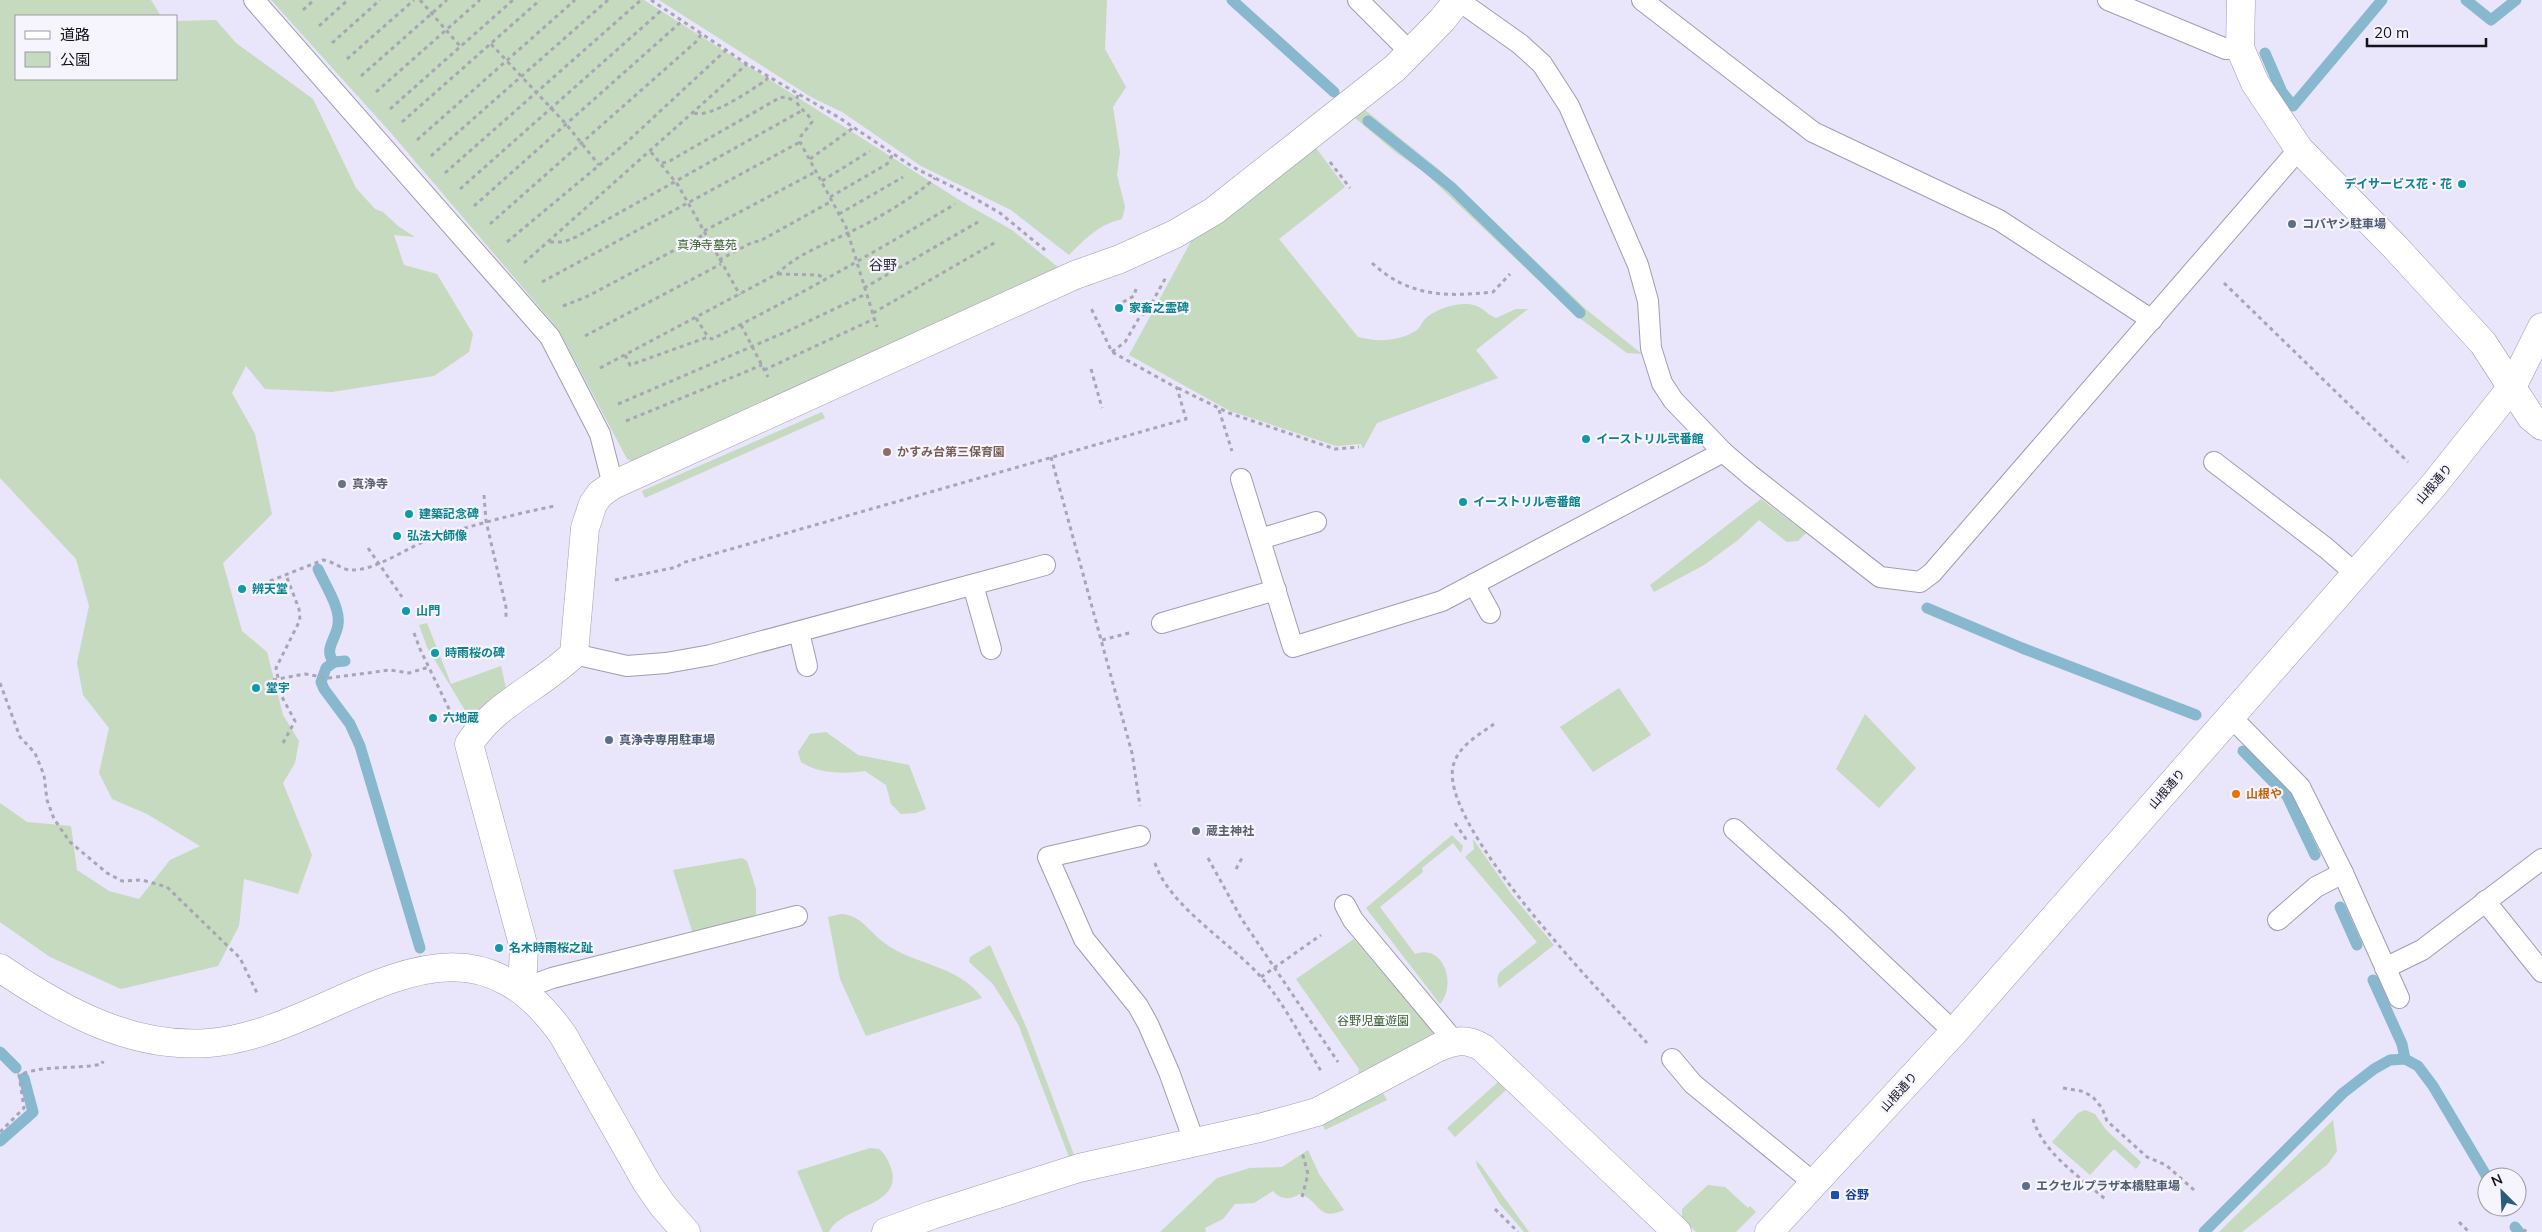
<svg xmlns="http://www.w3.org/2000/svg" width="2542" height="1232" viewBox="0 0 2542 1232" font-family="Mulish,'Noto Sans JP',sans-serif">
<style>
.green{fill:#c5dabe;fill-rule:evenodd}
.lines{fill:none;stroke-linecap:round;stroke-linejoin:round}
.stream{stroke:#88b8ce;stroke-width:11}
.service-casing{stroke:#a19db1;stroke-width:22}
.minor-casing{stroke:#a19db1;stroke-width:29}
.tertiary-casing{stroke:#a19db1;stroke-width:29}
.path{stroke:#a8a5b5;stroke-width:3;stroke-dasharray:4 4;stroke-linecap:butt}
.service{stroke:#fff;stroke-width:20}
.minor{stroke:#fff;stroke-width:28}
.tertiary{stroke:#fff;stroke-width:28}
.culture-dot{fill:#0f9aa8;stroke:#f6f4fd;stroke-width:2}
.service-dot{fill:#5c6f8a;stroke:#f6f4fd;stroke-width:2}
.education-dot{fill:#8d6e63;stroke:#f6f4fd;stroke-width:2}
.worship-dot{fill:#6b7280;stroke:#f6f4fd;stroke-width:2}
.food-dot{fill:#e8710a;stroke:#f6f4fd;stroke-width:2}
.transit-dot{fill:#1a4fb4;stroke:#f6f4fd;stroke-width:2}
.labels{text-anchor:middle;stroke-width:4.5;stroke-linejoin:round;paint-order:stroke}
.culture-label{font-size:12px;font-weight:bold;fill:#0d838f;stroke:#f6f4fd;text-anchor:start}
.service-label{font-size:12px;font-weight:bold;fill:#4e5e75;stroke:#f6f4fd;text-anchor:start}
.park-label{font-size:12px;fill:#3c612d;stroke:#f6f4fd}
.education-label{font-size:12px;font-weight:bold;fill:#785e54;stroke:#f6f4fd;text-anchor:start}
.worship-label{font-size:12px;font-weight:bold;fill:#5b616d;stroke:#f6f4fd;text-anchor:start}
.street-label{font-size:12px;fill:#15131a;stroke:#f6f4fd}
.food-label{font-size:12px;font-weight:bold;fill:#c56008;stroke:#f6f4fd;text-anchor:start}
.transit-label{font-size:12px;font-weight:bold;fill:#164399;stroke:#f6f4fd;text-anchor:start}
.neighbourhood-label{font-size:14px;fill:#312e3e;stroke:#f6f4fd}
</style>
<rect width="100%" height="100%" fill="#e9e5fa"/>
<g class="green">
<path d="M0,0H151L161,16H16V79H176V21L216,20L236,43L313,99L356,188L375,209L383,212L398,226L415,237L394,235L404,265L437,274L473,334L469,352L434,376L332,392L265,389L246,366L232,393L255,434L272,514L223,563L242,631L267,652L283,715L299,741L295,763L283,783L312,855L298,894L244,879L239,926L218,966L121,989L50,957L0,922V803L27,822L71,826L77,870L109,891L139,899L170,860L200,846L147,814L112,799L99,773L109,728L83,695L77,663L89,606L76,559L0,478Z"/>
<path d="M271,0H644L964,203L1012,230L1059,268L635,463L627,459L559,330L391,133Z"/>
<path d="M659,0H1107L1105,49L1126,87L1113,107L1120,152L1117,175L1125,207L1122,219C1098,225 1086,238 1069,255L1011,210L921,166L842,112L811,97Z"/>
<path d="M1365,110L1441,171L1588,311L1642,354L1627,353L1574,314L1424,172L1395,152L1354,117ZM1369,119L1452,186L1585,312L1581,318L1447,191L1450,187C1423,164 1394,145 1367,121Z"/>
<path d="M1316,148L1345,187L1279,239L1358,337C1378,342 1398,342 1417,330C1421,327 1422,321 1426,318C1437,308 1462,300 1477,306C1484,309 1488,315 1496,318L1516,309H1528L1476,350L1498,378L1377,423L1363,449L1361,444L1336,446L1230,411L1129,355L1193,238L1232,215Z"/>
<path d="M822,412L825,418L645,498L642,491Z"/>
<path d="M1761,499L1806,533L1798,541L1787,542L1759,520L1738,540L1704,565L1654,592L1650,585Z"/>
<path d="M427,623L451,684L501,666L507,693L469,717L427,647L419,625Z"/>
<path d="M1619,688L1651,735L1593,772L1560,727Z"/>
<path d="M1865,714L1916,768L1879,808L1836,769Z"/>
<path d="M826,732L858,755L909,765L926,809L916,813L901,814L891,804L886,785L865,771C844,774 819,774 801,762L798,752L810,734Z"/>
<path d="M1452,835L1463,846L1461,853L1453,843L1422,868L1423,872L1380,907L1415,954C1444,943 1457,985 1440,1004L1366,908Z"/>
<path d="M1473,839L1512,895L1554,945L1499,988L1497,979L1499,973L1537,942L1465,857L1474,849Z"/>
<path d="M742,858L747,861L756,889V914L751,919L693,934L673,870Z"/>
<path d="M841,914C860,915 868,930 882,941C913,966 958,964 982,998L866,1036L840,979L828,917Z"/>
<path d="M1354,939L1435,1034L1358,1076L1359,1069L1296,979Z"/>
<path d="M990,945L1027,1029L1074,1155L1069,1157L1018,1024L993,984L969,962L970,957Z"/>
<path d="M1498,1082L1506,1090L1455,1137L1447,1128Z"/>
<path d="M1383,1093L1387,1100L1325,1130L1322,1123Z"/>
<path d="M2085,1110L2095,1114L2106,1130L2141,1162L2136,1169L2114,1149L2090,1175L2052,1142L2078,1113Z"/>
<path d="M2333,1120L2337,1151L2328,1164L2242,1232H2219Z"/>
<path d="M870,1148L879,1149C885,1154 888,1160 891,1168C904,1207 842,1205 829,1232H823L797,1171Z"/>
<path d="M1308,1150L1319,1174L1344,1210C1317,1222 1321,1201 1300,1194C1290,1200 1281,1200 1273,1191L1254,1203L1235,1204L1223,1219L1205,1228L1206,1232H1160L1217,1178L1250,1168L1282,1167Z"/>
<path d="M1476,1160L1482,1167L1529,1232H1524L1500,1204L1477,1166Z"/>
<path d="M1708,1185L1725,1187L1748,1208L1750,1206L1756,1212L1736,1232H1696L1682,1219V1209Z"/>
</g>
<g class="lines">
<g class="stream">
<path d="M1232,0L1334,92"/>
<path d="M2466,0L2491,20L2516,0"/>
<path d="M2265,53L2282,92L2293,106L2382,0"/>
<path d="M1368,121L1451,187L1580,313"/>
<path d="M318,569C325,585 341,608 338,625C336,639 323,650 334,662L345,661"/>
<path d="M1927,608L2022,648L2196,715"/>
<path d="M334,662L326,668L321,682L324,689L350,724L360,746L420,948"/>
<path d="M2243,751L2287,796L2315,855"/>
<path d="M2340,907L2357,945"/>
<path d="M2373,980L2402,1044L2405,1059"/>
<path d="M0,1052L16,1068"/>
<path d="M0,1141L33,1112L24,1078"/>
<path d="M2515,1227L2519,1232"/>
<path d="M2204,1232L2343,1093L2374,1069L2390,1060L2405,1059L2418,1066L2433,1086L2487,1177"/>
</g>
<defs>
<g id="service">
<path d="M254,0L550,337L600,434L613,485"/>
<path d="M1358,0L1411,53"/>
<path d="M1458,0L1520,44L1542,64L1569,106L1638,265L1648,301L1651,348L1662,383L1673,400L1723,452L1750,475L1880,577L1920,582L1932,573L2299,149"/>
<path d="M1642,0L1813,132L1999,220L2152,320"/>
<path d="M2108,0L2226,49L2240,48"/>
<path d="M2214,462L2326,548L2356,574"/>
<path d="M1241,479L1293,647L1442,601L1723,452"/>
<path d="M1260,539L1316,522"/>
<path d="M1474,584L1490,613"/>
<path d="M973,585L991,649"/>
<path d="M1162,623L1276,590"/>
<path d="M799,632L807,666"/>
<path d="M574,654L627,666L666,663L711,655L1045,565"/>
<path d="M2231,717L2300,787L2343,873L2399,998"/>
<path d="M1734,829L1838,922L1954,1032"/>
<path d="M1140,836L1048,857L1084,939L1138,1006L1148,1024L1169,1072L1194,1141"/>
<path d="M2485,901L2542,972"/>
<path d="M1345,905L1353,920L1454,1041"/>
<path d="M2278,920L2316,887L2343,873"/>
<path d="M2385,968L2422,950L2542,859"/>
<path d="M522,989L552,978L797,916"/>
<path d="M1672,1059L1693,1084L1814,1183"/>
</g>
<g id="minor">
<path d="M2241,0L2240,48L2255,83L2299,149L2396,248L2483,343L2531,417L2542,426"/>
<path d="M0,968C62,1010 131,1049 209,1043C337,1033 456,883 563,1035L647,1183L663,1206L686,1232"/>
<path d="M522,989L524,948L469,744C494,704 540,687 574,654L585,528L593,504L600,494L613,485L1075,275L1120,259L1175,234L1214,211L1395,68L1442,20L1458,0"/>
<path d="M886,1232L932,1215L1079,1168L1259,1128L1317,1112L1437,1048C1455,1040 1467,1038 1483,1048L1677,1232"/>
</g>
<path id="tertiary" d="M1769,1232L1954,1032L2433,486L2512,387L2542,327"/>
</defs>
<use href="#service" class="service-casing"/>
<use href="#minor" class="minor-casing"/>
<use href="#tertiary" class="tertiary-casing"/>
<g class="path">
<path d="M420,0L460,46"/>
<path d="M651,0L747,64L838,117L913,167L967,194L1000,213L1045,250"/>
<path d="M303,10L314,0"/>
<path d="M319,26L348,0"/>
<path d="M332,43L380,0"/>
<path d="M491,44L566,124L599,165"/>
<path d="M347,59L414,0"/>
<path d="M361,76L447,0"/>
<path d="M376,92L480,0"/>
<path d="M798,95L796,101C800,110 809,113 812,122L801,136L800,142L846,227L877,327"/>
<path d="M390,109L513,0"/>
<path d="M694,113C711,118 750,91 766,80L769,76"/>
<path d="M402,122L540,0"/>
<path d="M417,140L575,0"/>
<path d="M651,152L678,185L740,295"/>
<path d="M431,156L608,0"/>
<path d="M810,159L853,128"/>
<path d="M1330,162L1350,188"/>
<path d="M662,163L668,162L779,98L785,97L796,101"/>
<path d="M445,173L641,0"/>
<path d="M822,181L870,151"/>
<path d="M460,189L663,9"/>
<path d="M830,197L887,164L893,154"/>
<path d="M474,206L682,21"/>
<path d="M839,214L903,177"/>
<path d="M490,224L698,40L701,34"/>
<path d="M704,231L817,171"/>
<path d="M507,242L627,142L726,50"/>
<path d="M550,242H564L576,237L803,110"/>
<path d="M719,260L753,242L760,241L832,201"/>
<path d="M524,263L747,64"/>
<path d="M1372,263C1409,297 1446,297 1493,292L1510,274"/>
<path d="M778,274L818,275L825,278"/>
<path d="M542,282L800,142"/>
<path d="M2224,283L2408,462"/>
<path d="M864,288L978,222"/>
<path d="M1123,302L1134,296L1136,289"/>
<path d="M563,306L588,296L705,234"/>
<path d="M873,313L996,242"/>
<path d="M696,318L708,337"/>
<path d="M741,325L768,377"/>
<path d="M585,336L721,264"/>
<path d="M1112,352L1125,342L1139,318L1148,310L1166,277"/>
<path d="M625,355L630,365L708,337L712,339C795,298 875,252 955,204"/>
<path d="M600,368L777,274C797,254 826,244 850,232C872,222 918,195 935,178"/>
<path d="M1091,369L1102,408"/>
<path d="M764,370L874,319"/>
<path d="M1178,388L1229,413L1335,449L1359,447"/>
<path d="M618,404L788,331L866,294"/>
<path d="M1219,410L1232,451"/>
<path d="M626,421L762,365"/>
<path d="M1051,457L1132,753L1140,806"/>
<path d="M484,495L486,521L506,607V619"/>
<path d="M1547,498L1550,505"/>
<path d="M368,548L402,597"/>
<path d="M615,580L677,567L682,563L1186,419L1177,388L1112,352L1090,306"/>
<path d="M270,581L323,560C333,561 342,570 351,570C376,571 409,546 433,538C473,525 514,514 555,506"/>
<path d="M414,633L420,649L450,711"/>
<path d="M1102,640L1133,632"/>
<path d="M273,680L305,674L329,678L390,670L409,673L429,667"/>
<path d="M0,683L20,737L35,753L44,775L47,800L54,819L70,842L107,873L122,881L142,880L167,887L240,958L258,995"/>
<path d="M1494,724C1480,734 1460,745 1454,763C1433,821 1606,997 1647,1043"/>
<path d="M283,743L295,721L282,697L276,668L300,620L299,609L286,575"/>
<path d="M1455,823L1468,842"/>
<path d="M1208,858L1241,918L1338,1062"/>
<path d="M1155,863C1169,906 1231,943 1261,977C1285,1004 1302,1040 1321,1071"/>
<path d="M1236,869L1242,858"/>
<path d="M1261,977L1321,935"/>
<path d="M2063,1088L2081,1091L2092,1096L2102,1108L2107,1121L2147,1157L2166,1165L2194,1190"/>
<path d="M2033,1119C2043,1153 2079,1176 2105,1199"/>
<path d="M0,1132L24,1108L19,1075C46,1064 75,1070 102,1064L103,1061"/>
<path d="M1302,1197L1308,1174L1302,1152"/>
<path d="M1495,1209L1518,1232"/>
<path d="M2459,1222L2469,1232"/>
<path d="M2523,1232L2529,1228"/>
</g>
<use href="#service" class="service"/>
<use href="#minor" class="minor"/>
<use href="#tertiary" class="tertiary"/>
</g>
<g class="culture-dot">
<circle cx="2462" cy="184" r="5"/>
<circle cx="1119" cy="308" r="5"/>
<circle cx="1586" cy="439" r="5"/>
<circle cx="1463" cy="502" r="5"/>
<circle cx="409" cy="514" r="5"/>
<circle cx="397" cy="536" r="5"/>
<circle cx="242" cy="589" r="5"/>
<circle cx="406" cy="611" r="5"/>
<circle cx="435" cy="653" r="5"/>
<circle cx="256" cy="688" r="5"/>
<circle cx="433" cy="718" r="5"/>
<circle cx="499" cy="948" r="5"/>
</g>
<g class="service-dot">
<circle cx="2292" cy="224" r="5"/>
<circle cx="609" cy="740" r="5"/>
<circle cx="2026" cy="1186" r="5"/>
</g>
<circle class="education-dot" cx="887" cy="452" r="5"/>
<g class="worship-dot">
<circle cx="342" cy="484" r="5"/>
<circle cx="1196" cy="831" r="5"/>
</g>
<circle class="food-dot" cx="2236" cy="794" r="5"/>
<rect class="transit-dot" x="1830" y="1190" width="10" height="10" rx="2.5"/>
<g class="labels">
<g class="culture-label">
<text x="2452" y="188" text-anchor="end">デイサービス花・花</text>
<text x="1129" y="312">家畜之霊碑</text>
<text x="1596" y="443">イーストリル弐番館</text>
<text x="1473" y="506">イーストリル壱番館</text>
<text x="419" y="518">建築記念碑</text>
<text x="407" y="540">弘法大師像</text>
<text x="252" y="593">辨天堂</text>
<text x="416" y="615">山門</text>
<text x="445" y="657">時雨桜の碑</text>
<text x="266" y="692">堂宇</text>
<text x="443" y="722">六地蔵</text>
<text x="509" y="952">名木時雨桜之趾</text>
</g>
<g class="service-label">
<text x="2302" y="228">コバヤシ駐車場</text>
<text x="619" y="744">真浄寺専用駐車場</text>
<text x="2036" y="1190">エクセルプラザ本橋駐車場</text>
</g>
<g class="park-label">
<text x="707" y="249">真浄寺墓苑</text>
<text x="1373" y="1025">谷野児童遊園</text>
</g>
<g class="education-label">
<text x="897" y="456">かすみ台第三保育園</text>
</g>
<g class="worship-label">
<text x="352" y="488">真浄寺</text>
<text x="1206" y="835">蔵主神社</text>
</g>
<g class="street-label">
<text transform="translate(2434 484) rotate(-49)" y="4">山根通り</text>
<text transform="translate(2167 789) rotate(-49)" y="4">山根通り</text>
<text transform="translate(1899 1092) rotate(-48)" y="4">山根通り</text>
</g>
<g class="food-label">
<text x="2246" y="798">山根や</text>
</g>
<g class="transit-label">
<text x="1845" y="1199">谷野</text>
</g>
<g class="neighbourhood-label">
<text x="883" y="270">谷野</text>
</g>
</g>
<rect x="15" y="15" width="162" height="65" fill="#f6f4fd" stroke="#9c9aa2"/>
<rect x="25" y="31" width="25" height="8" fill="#ffffff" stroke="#9c9aa2"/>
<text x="60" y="40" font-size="15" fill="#15131a">道路</text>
<rect x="25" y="52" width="25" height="15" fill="#c5dabe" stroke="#9c9aa2"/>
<text x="60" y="65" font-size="15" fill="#15131a">公園</text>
<g transform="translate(2502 1192) rotate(336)"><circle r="24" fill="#f6f4fd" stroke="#9c9aa2"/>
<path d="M0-4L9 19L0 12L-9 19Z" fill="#295d79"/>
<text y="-8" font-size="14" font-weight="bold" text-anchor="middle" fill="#15131a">N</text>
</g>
<path d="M2367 38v8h119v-8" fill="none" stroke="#15131a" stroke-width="2.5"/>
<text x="2374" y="38" font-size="15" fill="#15131a" stroke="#f6f4fd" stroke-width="4" paint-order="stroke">20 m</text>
</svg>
